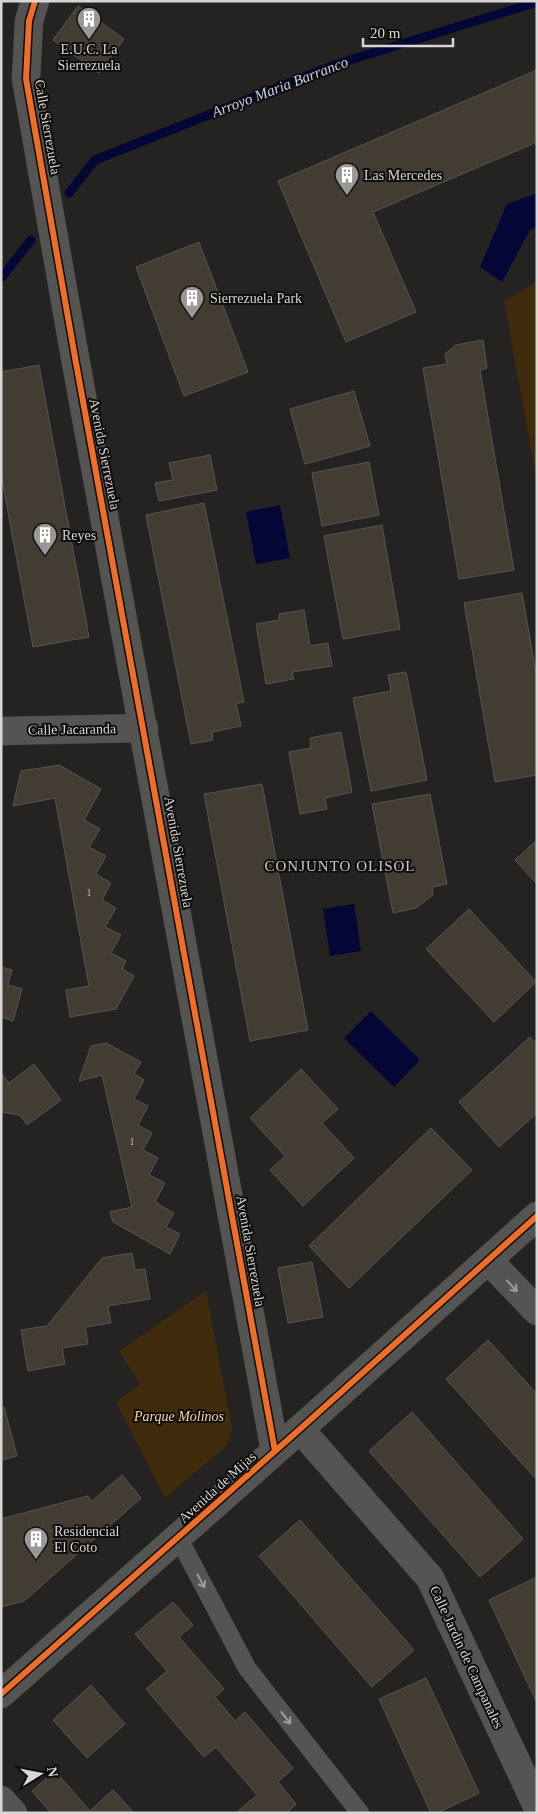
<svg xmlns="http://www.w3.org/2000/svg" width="538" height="1814" font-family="Georgia,serif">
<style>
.green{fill:#402c0d}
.water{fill:#040735}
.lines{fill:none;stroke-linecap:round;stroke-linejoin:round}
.stream{stroke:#040735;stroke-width:9}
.building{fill:#423c32;stroke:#575655}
.lane-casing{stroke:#3e3d3c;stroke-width:19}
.street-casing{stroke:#3e3d3c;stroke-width:29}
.lane{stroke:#545453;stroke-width:18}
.street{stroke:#545453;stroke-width:28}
.cycleway-casing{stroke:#0e0d0c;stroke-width:9}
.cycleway{stroke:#ee6e29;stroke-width:6}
.oneway{stroke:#9d9c9a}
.labels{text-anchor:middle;stroke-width:4;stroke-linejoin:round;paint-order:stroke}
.number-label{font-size:11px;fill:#b2b0ac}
.poi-label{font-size:14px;fill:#d8d7d5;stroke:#0e0d0c;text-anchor:start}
.street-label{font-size:14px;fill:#d8d7d5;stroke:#0e0d0c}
.park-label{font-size:14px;font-style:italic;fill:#fdd7a6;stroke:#0e0d0c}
.water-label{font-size:15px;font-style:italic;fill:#c3d3f6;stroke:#0e0d0c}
.neighbourhood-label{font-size:15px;letter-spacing:1px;fill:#cccac6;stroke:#0e0d0c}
</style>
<rect width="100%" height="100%" fill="#242322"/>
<path class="green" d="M537 282V481L504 301Z
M206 1291 232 1429 226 1446 165 1498 116 1402 140 1384 119 1351Z"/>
<path class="water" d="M537 193V227L530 230 502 282 480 267 507 204Z
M280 505 290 558 256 564 246 512Z
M354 904 361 951 330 956 323 909Z
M371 1011 420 1060 394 1087 344 1038Z"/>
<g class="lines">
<path class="stream" d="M69 193 95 160 337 64 537 2
M1 278 31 240"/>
</g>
<path class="building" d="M78 6 124 39 99 73 53 40Z
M537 70V142L373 212 416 312 346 342 278 181Z
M199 242 248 372 184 396 136 267Z
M483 340 487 368 480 370 514 570 459 579 423 368 447 364 445 354 456 345Z
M39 365 89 637 33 647 1 474V372Z
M354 391 370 446 305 464 290 409Z
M210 455 217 490 159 501 155 483 173 480 169 463Z
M369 462 379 515 322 526 312 473Z
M204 503 244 702 236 704 241 726 212 732 213 740 191 744 146 515Z
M382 525 400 629 343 639 324 536Z
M522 593 537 679V775L495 782 464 603Z
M304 610 310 646 328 643 332 666 292 672 294 679 266 684 256 624 279 620V614Z
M406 672 427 780 371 791 353 698 391 691 388 675Z
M341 732 352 792 325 798 327 809 300 814 289 752 311 748 310 738Z
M59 765 101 789 84 820 100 829 89 847 106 856 96 874 111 883 102 900 116 908 105 927 121 935 111 953 126 961 122 969 134 976 116 1009 70 1017 66 990 89 986 55 798 13 806 21 771Z
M262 784 308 1030 250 1041 204 794Z
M430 794 447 884 432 887 433 895 416 908 393 913 372 804Z
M537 840V884L515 860Z
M469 909 536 982 494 1022 426 949Z
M1 967 12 970 8 985 22 989 13 1021 1 1017Z
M530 1037 534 1042 537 1039V1113L499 1147 459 1102Z
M106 1043 141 1062 134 1074 144 1080 134 1099 148 1106 138 1125 152 1133 143 1150 158 1158 149 1175 165 1183 155 1202 174 1213 166 1227 180 1234 170 1254 113 1222 110 1212 132 1207 102 1075 79 1081 91 1046Z
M34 1064 61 1100 27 1125 20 1115 1 1112V1073L9 1083Z
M301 1069 338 1109 322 1123 354 1158 303 1206 270 1170 285 1156 250 1118Z
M431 1128 472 1170 349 1288 309 1246Z
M132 1253 135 1270 145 1269 150 1299 108 1306 111 1323 85 1327 88 1344 62 1348 65 1364 28 1371 21 1330 47 1326 102 1258Z
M312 1262 323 1317 288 1323 278 1268Z
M488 1340 537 1394V1480L446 1379Z
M1 1407H4L17 1456 1 1460Z
M412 1412 523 1539 480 1577 369 1451Z
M122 1475 141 1498 24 1601 1 1607V1519L88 1496 91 1502Z
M300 1520 414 1650 372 1687 259 1556Z
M537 1577V1703L489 1600Z
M173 1602 193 1625 179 1637 224 1689 215 1697 235 1721 245 1712 293 1768 278 1782 296 1804 287 1813H236L257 1795 216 1747 204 1757 146 1689 167 1671 135 1634Z
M426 1678 479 1793 437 1813H431L379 1699Z
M91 1685 125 1724 87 1758 53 1720Z
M55 1771 90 1811 113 1790 134 1813H51L32 1791Z"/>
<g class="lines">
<defs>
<path id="lane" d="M178 1537 247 1668 360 1813"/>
<path id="street" d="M35 1 29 21 26 79 76 363 275 1451
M1 731 144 728
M488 1260 537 1311
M300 1429 430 1578 537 1806
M1 1694 300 1429 537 1216
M1 1800 13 1813"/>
</defs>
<use href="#lane" class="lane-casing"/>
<use href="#street" class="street-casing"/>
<use href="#lane" class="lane"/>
<use href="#street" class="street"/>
<defs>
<path id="cycleway" d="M35 1 29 21 26 79 76 363 275 1451
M1 1694 300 1429 537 1216"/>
</defs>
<use href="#cycleway" class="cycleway-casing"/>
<use href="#cycleway" class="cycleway"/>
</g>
<defs><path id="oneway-shaft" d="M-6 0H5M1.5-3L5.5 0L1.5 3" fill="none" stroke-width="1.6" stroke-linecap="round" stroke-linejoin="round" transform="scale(1.25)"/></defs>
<g class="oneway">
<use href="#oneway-shaft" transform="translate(512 1286) rotate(47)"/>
<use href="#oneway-shaft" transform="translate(201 1581) rotate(62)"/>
<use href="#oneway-shaft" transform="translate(286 1718) rotate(52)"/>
</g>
<defs>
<symbol id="building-pin" viewBox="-11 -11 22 30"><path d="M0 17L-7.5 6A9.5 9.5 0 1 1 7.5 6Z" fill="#999896" stroke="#0e0d0c"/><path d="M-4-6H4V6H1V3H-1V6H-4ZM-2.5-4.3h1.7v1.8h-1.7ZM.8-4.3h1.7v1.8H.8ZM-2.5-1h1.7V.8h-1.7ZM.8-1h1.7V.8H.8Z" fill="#fff"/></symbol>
</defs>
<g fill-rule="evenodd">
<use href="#building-pin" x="75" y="5" width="28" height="38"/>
<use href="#building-pin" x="333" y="161" width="28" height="38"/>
<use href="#building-pin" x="178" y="284" width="28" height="38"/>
<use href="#building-pin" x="31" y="521" width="28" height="38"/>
<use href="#building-pin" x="22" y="1525" width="28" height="38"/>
</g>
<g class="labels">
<g class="number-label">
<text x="89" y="896">1</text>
<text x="132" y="1145">1</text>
</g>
<g class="poi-label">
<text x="89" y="54" text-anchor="middle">E.U.C. La<tspan x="89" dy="16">Sierrezuela</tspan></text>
<text x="364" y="180">Las Mercedes</text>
<text x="210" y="303">Sierrezuela Park</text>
<text x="62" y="540">Reyes</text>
<text x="54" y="1536">Residencial<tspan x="54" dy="16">El Coto</tspan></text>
</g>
<g class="street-label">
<text transform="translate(48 127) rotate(80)" y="5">Calle Sierrezuela</text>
<text transform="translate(105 454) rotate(79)" y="5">Avenida Sierrezuela</text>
<text transform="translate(72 729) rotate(-1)" y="5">Calle Jacaranda</text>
<text transform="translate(179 852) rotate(80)" y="5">Avenida Sierrezuela</text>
<text transform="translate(251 1251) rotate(80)" y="5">Avenida Sierrezuela</text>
<text transform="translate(217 1487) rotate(-42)" y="5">Avenida de Mijas</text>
<text transform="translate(467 1657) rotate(65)" y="5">Calle Jardin de Campanales</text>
</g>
<g class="park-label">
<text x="179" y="1421">Parque Molinos</text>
</g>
<g class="water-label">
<text transform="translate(280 87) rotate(-21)" y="5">Arroyo Maria Barranco</text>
</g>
<g class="neighbourhood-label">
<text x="340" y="871">CONJUNTO OLISOL</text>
</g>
</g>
<rect width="538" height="1814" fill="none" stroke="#d8d7d5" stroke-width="5"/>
<g transform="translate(40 1774) rotate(80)" stroke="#0e0d0c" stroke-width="4" paint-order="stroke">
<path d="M0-4L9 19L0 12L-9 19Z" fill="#d8d7d5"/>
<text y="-8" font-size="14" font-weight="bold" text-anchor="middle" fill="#d8d7d5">N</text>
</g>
<path d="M363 38v8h90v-8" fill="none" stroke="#d8d7d5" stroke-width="2.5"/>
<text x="370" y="38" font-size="15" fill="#d8d7d5" stroke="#0e0d0c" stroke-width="4" paint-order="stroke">20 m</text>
</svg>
